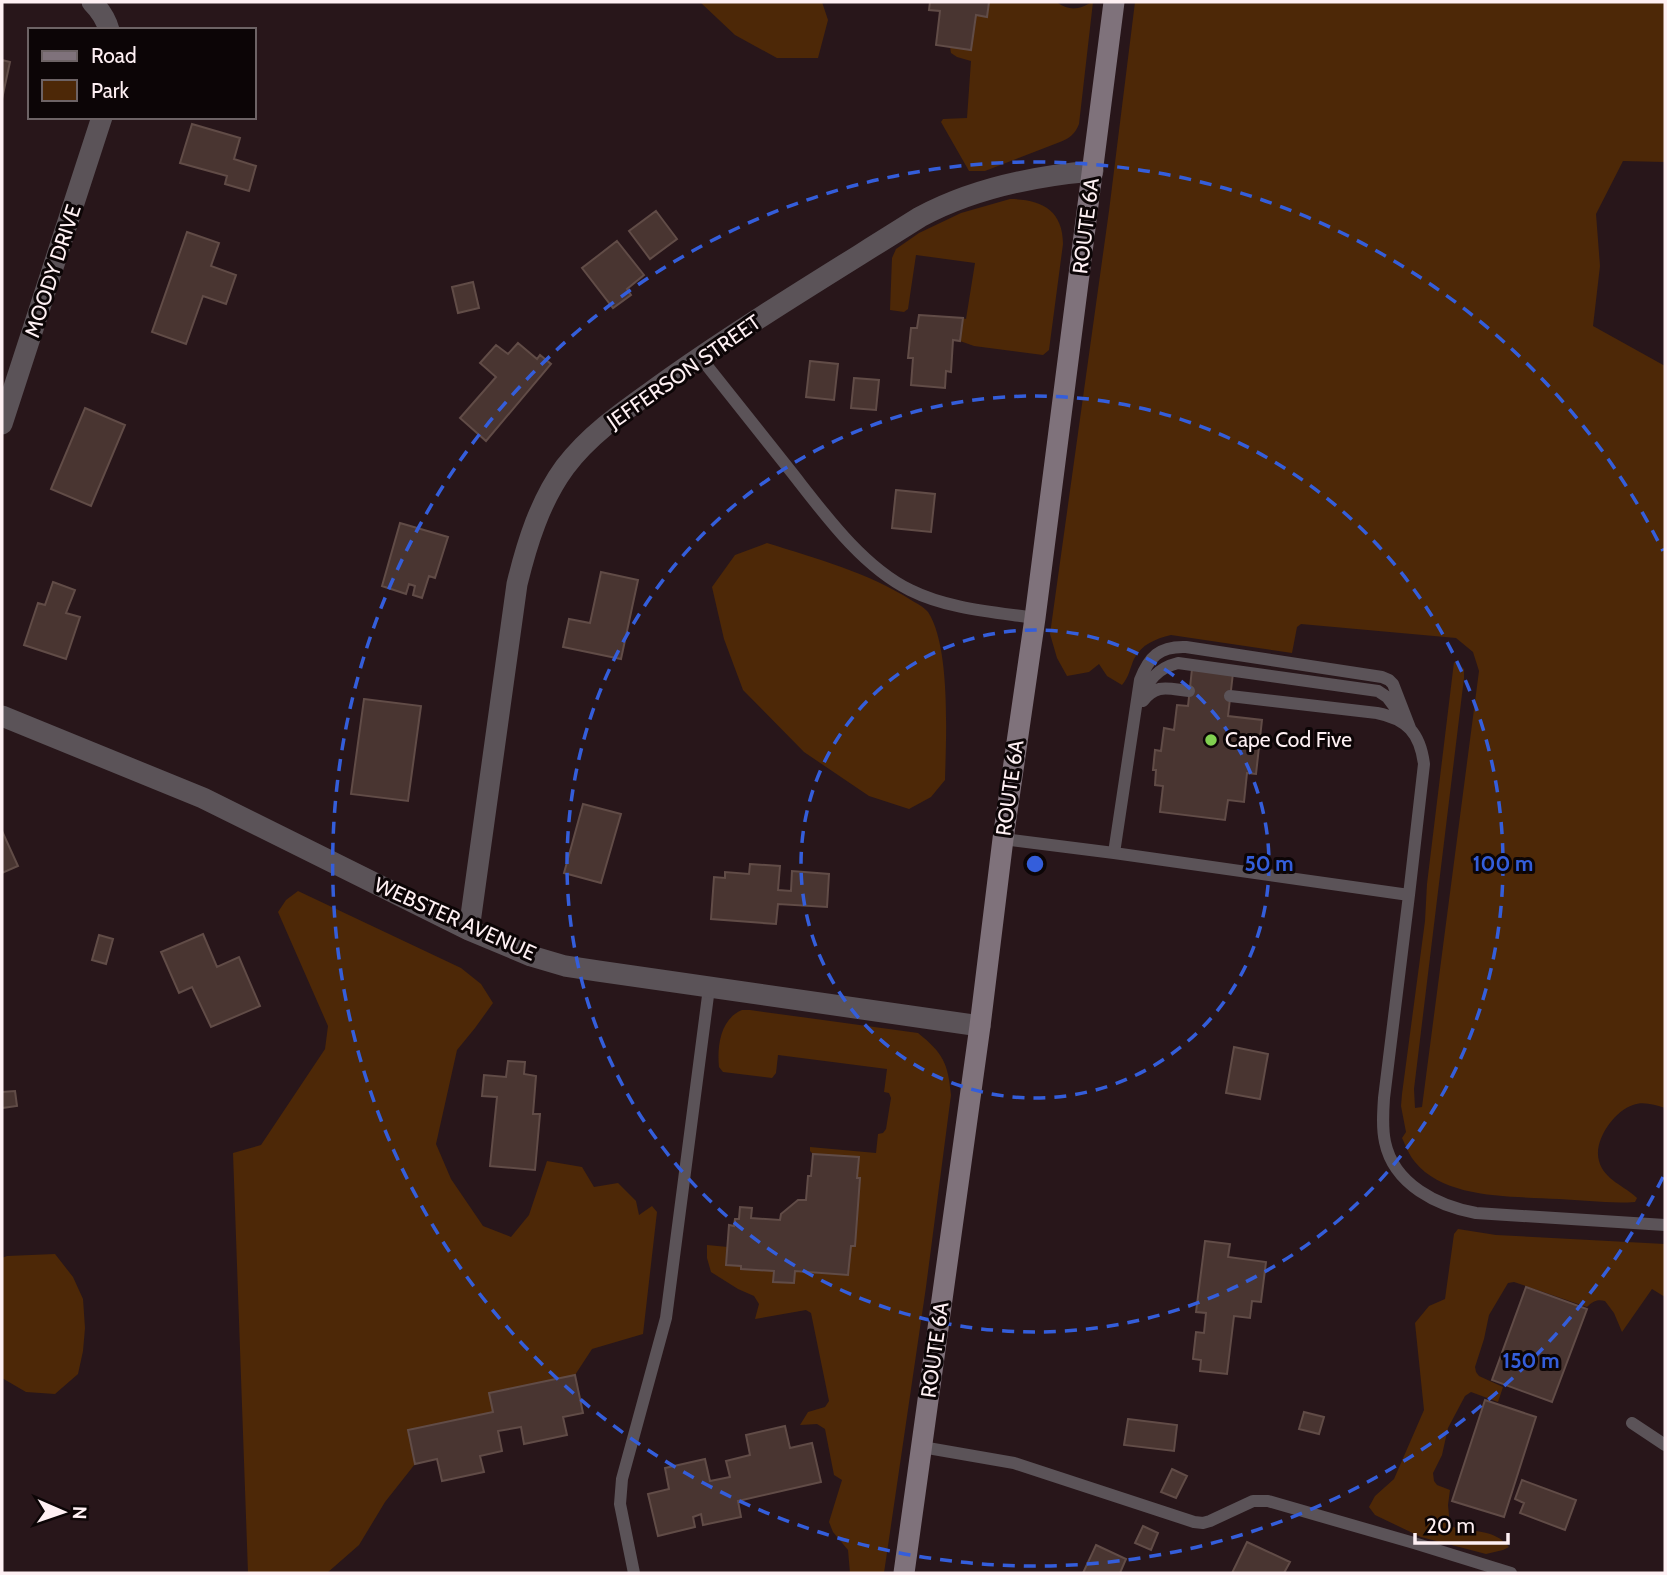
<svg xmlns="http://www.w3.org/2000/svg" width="1667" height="1575" font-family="Cabin,sans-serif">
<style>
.green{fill:#4d2807}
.building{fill:#493531;stroke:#614c47;stroke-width:2}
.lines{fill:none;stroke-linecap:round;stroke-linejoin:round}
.lane{stroke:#5b5358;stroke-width:12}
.street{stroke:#5b5358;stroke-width:21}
.secondary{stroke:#7f727b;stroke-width:21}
.ring{fill:none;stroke:#345edb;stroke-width:3.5;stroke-dasharray:12 9}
.poi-dot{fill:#81d050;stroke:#0c0506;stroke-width:2.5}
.labels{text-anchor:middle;stroke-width:6;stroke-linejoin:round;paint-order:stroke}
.street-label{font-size:21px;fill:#fef0f3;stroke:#0c0506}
.poi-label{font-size:21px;fill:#fef0f3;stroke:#0c0506;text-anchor:start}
.centre{fill:#345edb;stroke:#0c0506;stroke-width:3.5}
.ring-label{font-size:21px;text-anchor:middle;font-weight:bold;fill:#345edb;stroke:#0c0506;stroke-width:6;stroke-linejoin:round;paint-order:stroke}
</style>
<rect width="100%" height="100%" fill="#28161a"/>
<path class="green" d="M700 2H822L828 20 818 58H777L735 35Z
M989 2H1056C1072 12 1078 9 1093 2L1079 124C1075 134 1070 138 1060 142L985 171H969L941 122 943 119 967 118 971 61 957 57 951 53 950 47 971 50 976 15 987 17Z
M1135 2H1665V162L1623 161 1596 214 1600 266 1593 326 1665 366V1108C1655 1105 1643 1101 1633 1105 1614 1111 1593 1141 1599 1161 1604 1180 1625 1186 1637 1198L1635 1202C1610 1204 1584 1200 1559 1199 1514 1196 1446 1200 1415 1162 1409 1155 1406 1146 1402 1138L1406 1132 1401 1106 1402 1094 1425 921 1427 884 1454 662 1457 663 1464 669V678L1414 1089 1415 1108 1422 1107 1479 671 1473 652 1456 638 1301 624 1297 627 1292 653 1171 635C1155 639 1142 644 1134 659 1130 668 1129 677 1122 685L1107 676 1099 664 1089 672 1067 676 1057 658 1050 634 1109 211Z
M1010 199C1041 199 1063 210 1063 244L1049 350 1043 355 974 346 960 341 963 318 966 319 975 263 916 255 908 309 904 312 890 310 892 258 896 249 919 233 961 213Z
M767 543C815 558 869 573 911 600 916 603 924 607 928 612 951 647 946 739 945 780L931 797 909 809 869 796 804 752 743 690 724 639 712 587 735 555Z
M298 891 461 968 481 984 493 1003 475 1028 457 1050 436 1144 451 1179 483 1226 511 1237 529 1215 547 1161 582 1167 594 1187 618 1183 636 1201 639 1215 652 1206 657 1212 643 1334 592 1349 575 1375 490 1393 493 1412 415 1464 385 1502 359 1545 327 1573H248L233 1153 261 1145 325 1049 328 1026 278 912 286 900Z
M742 1010H750L918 1033C943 1053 948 1063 951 1095L926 1287 884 1573H850L848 1550 833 1532 829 1522 842 1480 834 1475 825 1429 817 1424 800 1425 808 1412 825 1407 829 1401 811 1313 806 1310 755 1319 759 1304 754 1296 738 1289 711 1272 707 1258V1245L728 1247 741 1266 742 1269 774 1271V1282L794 1283 795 1271 848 1275 851 1246 855 1245 860 1179 857 1178 859 1157 813 1154 810 1151V1147L876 1153 878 1134 883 1133 886 1129 891 1098 889 1093 884 1092 887 1069 778 1055 776 1073 772 1078 723 1072 719 1067C717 1047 720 1019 742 1010Z
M1458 1229 1496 1235 1665 1244V1297L1652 1289 1622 1332 1614 1313 1605 1301C1597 1299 1593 1301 1587 1307L1514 1282 1508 1283 1489 1315 1484 1339 1475 1367 1476 1372 1479 1376 1503 1387 1498 1402 1471 1392 1465 1396 1448 1428 1442 1455 1433 1473 1434 1481 1437 1485 1450 1490 1448 1505 1450 1526C1471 1533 1494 1528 1509 1547L1503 1550 1486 1554 1421 1537 1375 1515 1369 1507 1375 1496 1394 1479 1424 1410 1415 1323 1429 1306 1445 1299 1454 1234Z
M55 1254 73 1277 83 1299 85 1328 83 1351 78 1374 55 1394 26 1392 2 1378V1258L7 1256Z"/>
<path class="building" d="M930 2H989L987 17 976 15 971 50 936 45 940 11 929 10Z
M2 60 10 62 2 99Z
M192 124 240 138 234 159 256 166 249 191 225 184 227 176 180 163Z
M656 211 677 239 650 259 629 231Z
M187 232 219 243 211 266 236 275 226 304 203 296 186 344 152 332Z
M617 241 644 275 627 289 631 295 613 308 582 268Z
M473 282 479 308 458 313 452 287Z
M919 315 963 318 960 341 953 340 951 372 946 371 945 388 911 385 913 358H908L911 328H917Z
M518 343 537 359 540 355 551 364 486 441 460 418 496 377 480 363 496 345 508 354Z
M810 361 838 364 834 400 806 397Z
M854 378 879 380 876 410 851 408Z
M85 408 125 425 91 506 51 489Z
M896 490 935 494 931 532 892 528Z
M400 523 448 537 435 578 429 576 422 598 413 595 415 586 409 584 406 594 382 586Z
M601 572 638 580 621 659 563 647 569 619 590 623Z
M53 582 75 590 66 613 80 617 66 659 24 645 38 603 45 605Z
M1192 669 1233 673 1228 716 1262 720 1256 774 1247 773 1244 802 1228 800 1225 820 1160 812 1163 786 1155 785 1156 770H1153L1155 750 1161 751 1164 728 1174 730 1177 705 1188 706Z
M364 699 421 706 408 801 351 794Z
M583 804 621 814 601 883 564 873Z
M2 831 18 866 2 873Z
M750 864 780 866 778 890 791 891 792 871 829 874 827 907 778 904 776 924 711 919 714 877 725 878V872L749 874Z
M203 934 217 967 239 957 260 1006 211 1027 192 987 179 993 161 952Z
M99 935 113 939 106 964 92 960Z
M1234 1047 1268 1054 1260 1099 1226 1093Z
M508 1061 525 1062 524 1074 536 1076 533 1114H540L535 1170 490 1166 497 1097 482 1096 484 1075 506 1077Z
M15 1091 17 1106 2 1108V1092Z
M813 1154 859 1157 857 1178H860L855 1246H851L848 1275 795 1271 794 1283 773 1282 774 1271 741 1269V1266L726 1265 729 1225 734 1226 735 1219H739L740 1207 752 1208 751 1218 780 1220 781 1214 798 1200H806L808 1176H811Z
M1205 1241 1230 1244 1228 1257 1266 1262 1261 1302 1252 1301 1250 1318 1234 1316 1227 1374 1200 1371 1201 1360 1193 1359 1196 1332 1204 1333 1206 1313 1196 1312Z
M1526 1287 1587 1309 1552 1402 1492 1380Z
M575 1375 583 1413 563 1417 567 1435 524 1444 521 1427 498 1431 502 1451 480 1456 484 1472 442 1481 437 1459 415 1464 408 1430 493 1412 489 1393Z
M1485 1400 1536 1417 1504 1517 1452 1501Z
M1304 1412 1324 1417 1319 1434 1299 1429Z
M1128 1419 1177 1425 1174 1451 1124 1445Z
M785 1426 790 1448 812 1443 821 1482 738 1501 741 1517 703 1525 701 1514 693 1517 695 1527 658 1536 648 1494 669 1489 665 1468 705 1459 710 1481 730 1477 726 1461 750 1455 746 1435Z
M1172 1469 1187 1476 1176 1498 1161 1492Z
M1522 1480 1576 1500 1565 1530 1520 1513 1524 1503 1515 1499Z
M1143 1526 1158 1533 1151 1550 1135 1543Z
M1247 1542 1290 1562 1284 1573H1232Z
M1096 1545 1126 1559 1120 1573H1083Z"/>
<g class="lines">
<path class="lane" d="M700 357C731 396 762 435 793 474 825 515 863 567 910 590 948 609 994 612 1035 618
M1230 696 1377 713C1407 719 1420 733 1424 764L1409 895
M1140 700C1148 681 1157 668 1178 663L1378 691 1387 697 1399 713
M1143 701C1156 683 1169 689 1189 691
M1003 839 1114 853 1409 895 1384 1098C1383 1113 1382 1128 1385 1142 1394 1185 1438 1206 1476 1213L1665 1225
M1114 853 1140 680C1149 657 1159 646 1186 647L1382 677 1389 680 1393 684 1410 728
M1632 1423 1665 1445
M922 1447 1014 1463 1194 1522 1203 1523 1210 1521 1253 1501H1268L1414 1543 1511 1573
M634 1573 620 1504 622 1479 666 1318 709 988"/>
<path class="street" d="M92 2C99 9 106 19 109 30
M2 424 102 117
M2 716 203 798 469 930 531 956 565 966 598 971 980 1026
M469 930 517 584C527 543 540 501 565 467 593 430 633 405 670 378 751 321 836 270 920 217 972 189 1034 176 1093 171"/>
<path class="secondary" d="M904 1573 980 1026 1003 839 1035 618 1114 2"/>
</g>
<g class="ring">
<circle cx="1035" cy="864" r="234"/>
<circle cx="1035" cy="864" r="468"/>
<path d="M1663 1177A702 702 0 1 1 1663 551"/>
</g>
<circle class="poi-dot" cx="1211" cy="740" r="7"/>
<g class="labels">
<g class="street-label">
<text transform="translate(1086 226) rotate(-83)" y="7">ROUTE 6A</text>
<text transform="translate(53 271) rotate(-72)" y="7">MOODY DRIVE</text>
<text transform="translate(684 372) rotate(-35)" y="7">JEFFERSON STREET</text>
<text transform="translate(1010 788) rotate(-82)" y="7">ROUTE 6A</text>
<text transform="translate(455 919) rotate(24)" y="7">WEBSTER AVENUE</text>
<text transform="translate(935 1350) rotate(-82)" y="7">ROUTE 6A</text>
</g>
<g class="poi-label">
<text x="1225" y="747">Cape Cod Five</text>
</g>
</g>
<circle cx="1035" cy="864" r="10" class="centre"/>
<g class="ring-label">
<text x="1269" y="871">50 m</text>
<text x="1503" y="871">100 m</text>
<text x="1531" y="1368">150 m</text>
</g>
<rect width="1667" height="1575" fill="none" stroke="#fef0f3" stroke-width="7"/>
<rect x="28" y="28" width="228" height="91" fill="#0c0506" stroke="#6d6365" stroke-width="2"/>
<rect x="42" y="51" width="35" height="10" fill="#7f727b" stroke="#6d6365" stroke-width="2"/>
<text x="91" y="63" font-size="21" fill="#fef0f3">Road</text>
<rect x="42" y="80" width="35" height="21" fill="#4d2807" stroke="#6d6365" stroke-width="2"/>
<text x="91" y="98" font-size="21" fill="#fef0f3">Park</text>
<g transform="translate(63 1512) rotate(92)" stroke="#0c0506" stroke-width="5" paint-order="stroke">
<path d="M0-5L12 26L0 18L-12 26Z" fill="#fef0f3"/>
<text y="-10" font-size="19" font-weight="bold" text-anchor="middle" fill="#fef0f3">N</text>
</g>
<path d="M1415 1533v10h93v-10" fill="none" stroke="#fef0f3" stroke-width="3.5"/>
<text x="1426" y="1533" font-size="21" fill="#fef0f3" stroke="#0c0506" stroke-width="5" paint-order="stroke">20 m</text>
</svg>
